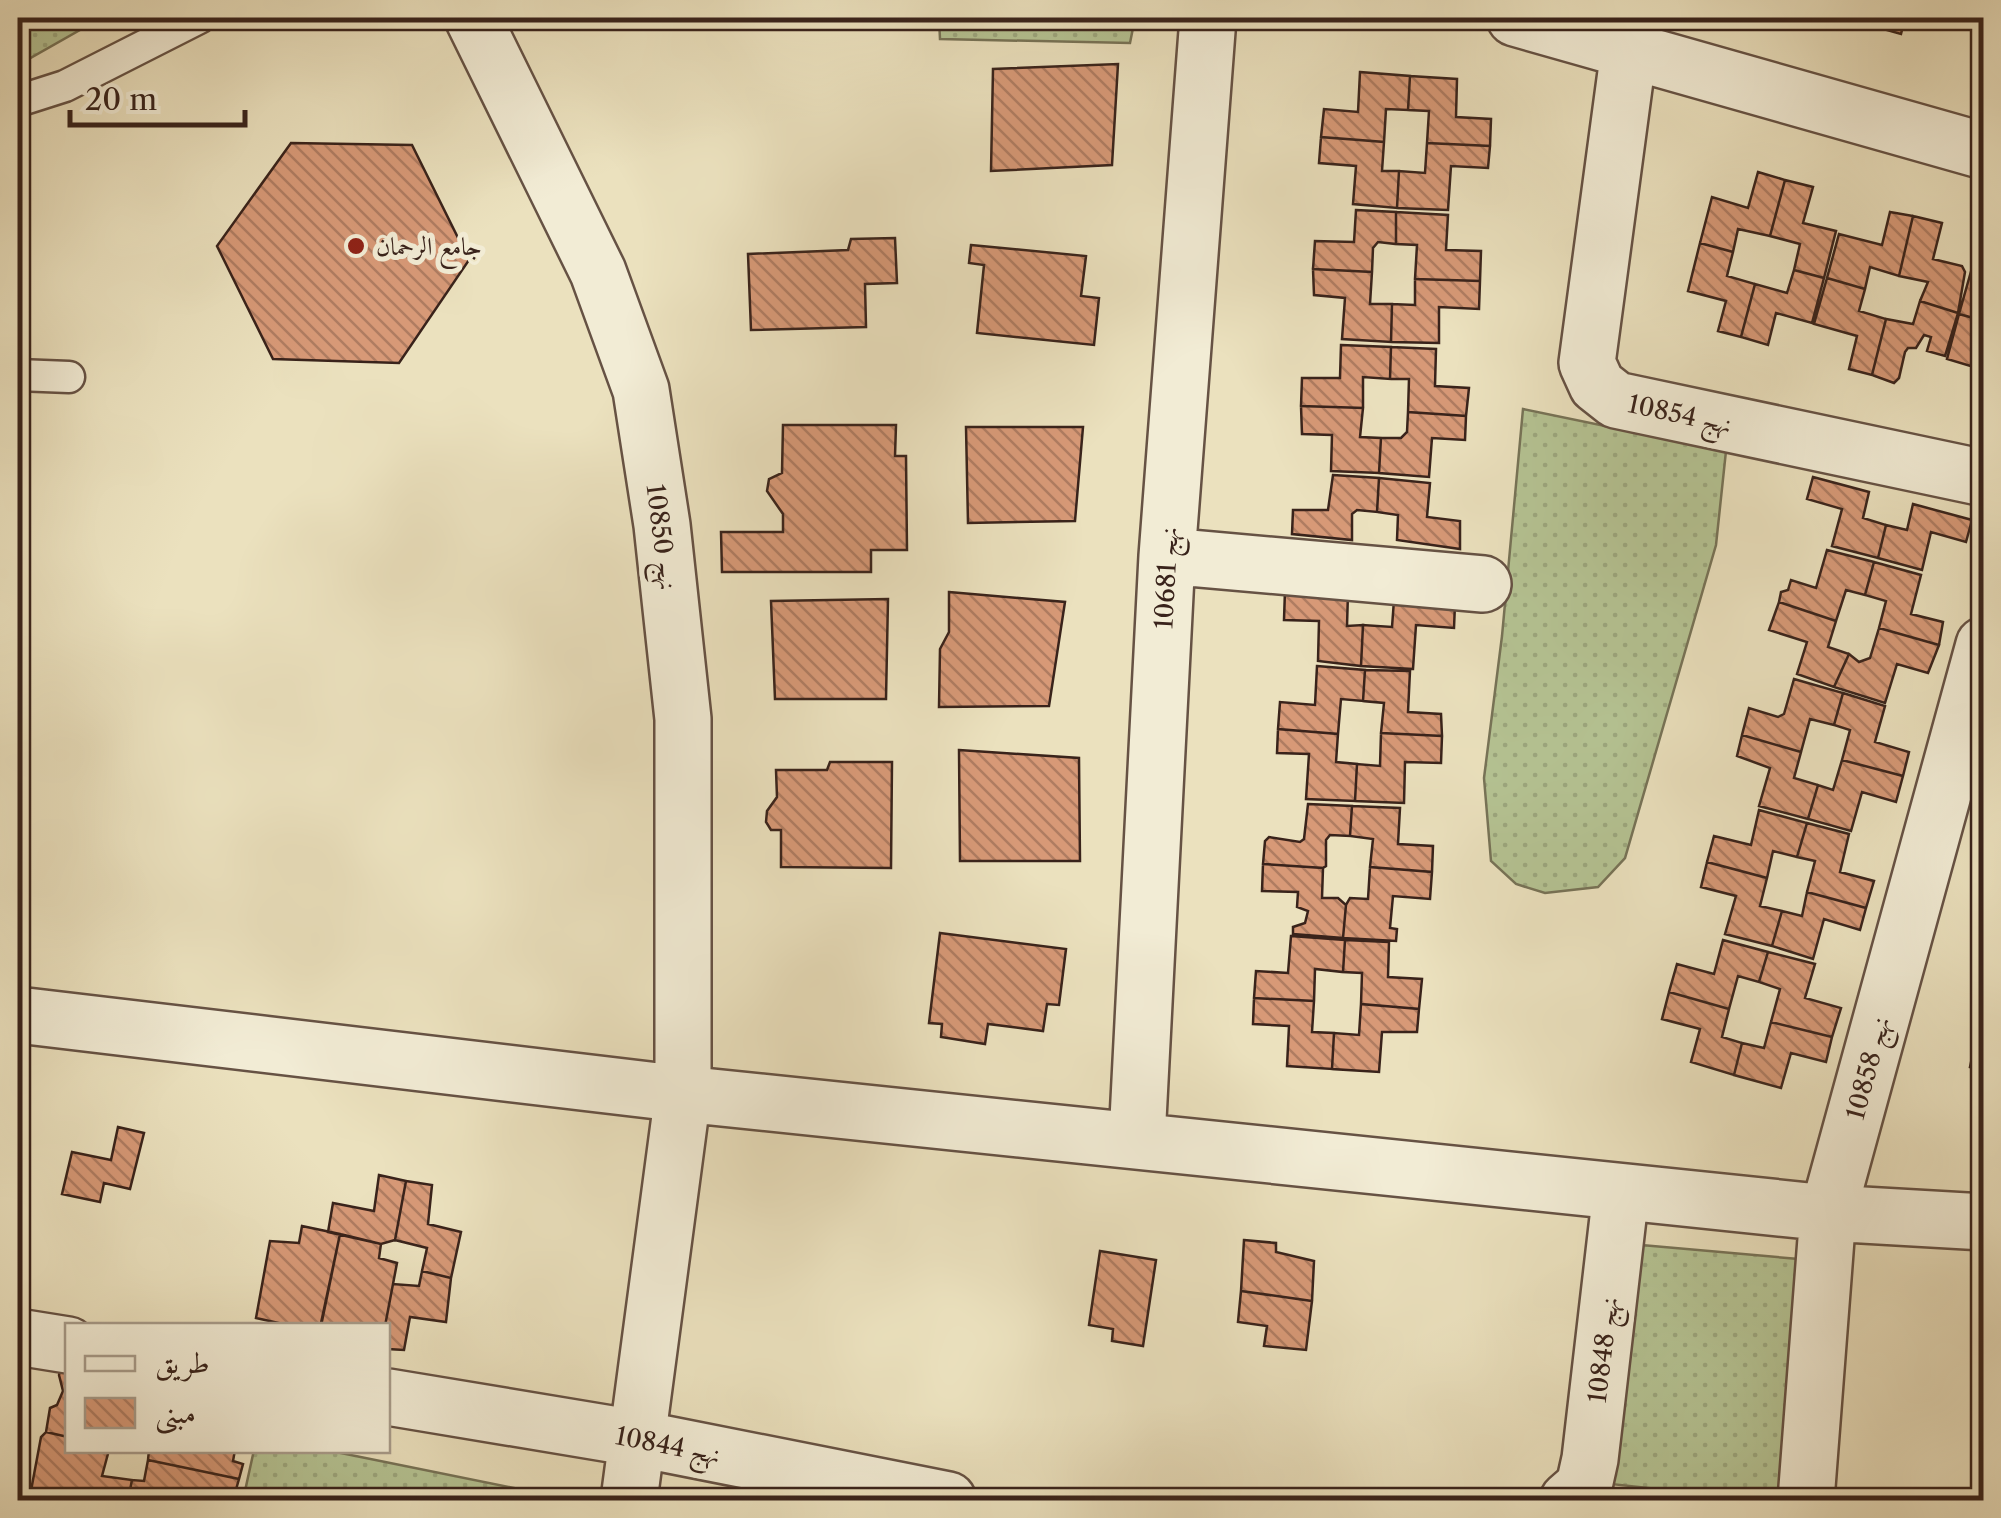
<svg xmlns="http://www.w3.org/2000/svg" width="2001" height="1518" font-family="'Libre Caslon Text',Amiri,serif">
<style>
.grass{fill:url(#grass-dots);stroke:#777357;stroke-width:2.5}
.building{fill:url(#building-back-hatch);stroke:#39231b;stroke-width:2.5}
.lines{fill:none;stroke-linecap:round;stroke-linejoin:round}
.lane-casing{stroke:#665244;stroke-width:35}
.street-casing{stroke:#665244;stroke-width:60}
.lane{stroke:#f2ecd5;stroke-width:30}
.street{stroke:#f2ecd5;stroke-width:55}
.poi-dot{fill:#8f2418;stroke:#f2ecd5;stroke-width:4}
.labels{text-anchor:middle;stroke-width:10;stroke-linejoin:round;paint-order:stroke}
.poi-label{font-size:25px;fill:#39231b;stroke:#f2ecd5;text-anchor:start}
.street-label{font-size:25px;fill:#39231b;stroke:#f2ecd5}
</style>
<defs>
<pattern id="grass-dots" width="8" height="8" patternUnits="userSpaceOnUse" patternTransform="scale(2.5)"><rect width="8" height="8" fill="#b5c393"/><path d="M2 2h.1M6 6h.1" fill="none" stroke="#9ca77e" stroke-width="1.8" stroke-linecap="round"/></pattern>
<pattern id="building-back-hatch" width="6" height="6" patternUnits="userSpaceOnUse" patternTransform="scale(2.5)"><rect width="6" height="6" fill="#d79977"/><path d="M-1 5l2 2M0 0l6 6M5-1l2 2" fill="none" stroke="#af7c61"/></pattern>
</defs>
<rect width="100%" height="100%" fill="#ebe1be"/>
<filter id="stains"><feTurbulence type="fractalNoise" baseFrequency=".002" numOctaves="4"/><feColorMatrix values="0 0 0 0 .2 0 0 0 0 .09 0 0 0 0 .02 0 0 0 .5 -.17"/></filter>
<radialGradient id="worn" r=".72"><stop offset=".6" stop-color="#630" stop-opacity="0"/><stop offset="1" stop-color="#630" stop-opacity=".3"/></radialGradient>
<path class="grass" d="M18 18H101L18 65Z
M939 18H1135L1130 43 940 39Z
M1523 409 1726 451 1716 545 1625 858 1598 887 1545 893 1516 884 1491 861 1484 778 1502 636Z
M1630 1244 1810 1260 1793 1500H1761L1601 1483Z
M254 1450 331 1451 563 1498 562 1500H243Z"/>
<path class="building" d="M1867 18H1905L1901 34 1865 24Z
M1118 64 1112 165 991 171 993 69Z
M1360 72 1410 76 1408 110 1386 109 1384 142 1321 137 1324 109 1358 112Z
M1410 76 1457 79 1456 117 1491 119 1490 146 1427 143 1429 111 1408 110Z
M1321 137 1384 142 1382 171H1399L1397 208 1353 204 1356 166 1319 163Z
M291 143 412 145 469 260 399 363 273 359 217 246Z
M1427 143 1490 146 1488 168 1451 166 1448 210 1397 208 1399 171 1425 173Z
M1758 172 1785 180 1770 236 1738 229 1733 252 1700 243 1712 197 1748 208Z
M1785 180 1813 187 1803 223 1836 231 1824 278 1794 270 1800 244 1770 236Z
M1356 210 1396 212V244L1378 242 1373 248 1372 272 1313 269 1315 241 1354 242Z
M1396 212 1448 215 1446 250 1481 251 1480 281 1415 279 1417 245 1396 244Z
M1890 212 1913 216 1899 276 1870 267 1865 289 1827 278 1839 234 1882 245Z
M1913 216 1942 223 1933 259 1962 266 1965 272 1958 313 1920 301 1928 282 1899 276Z
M895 238 897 283 865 284 866 327 751 330 748 254 848 250 851 239Z
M1700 243 1733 252 1727 276 1755 284 1741 337 1718 331 1726 301 1688 291Z
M971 245 1086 256 1081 296 1099 298 1094 345 977 333 984 265 969 263Z
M1972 268 1984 271V321L1959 314Z
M1313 269 1372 272 1370 304H1392L1391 342 1342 339 1345 298 1314 295Z
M1794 270 1824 278 1812 323 1776 313 1768 345 1741 337 1755 284 1787 293Z
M1827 278 1865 289 1859 311 1886 319 1872 375 1849 369 1857 336 1814 324Z
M1415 279 1480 281 1479 309 1439 307V343L1391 342 1392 304 1415 305Z
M1920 301 1958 313 1945 356 1927 351 1931 337 1924 335 1916 348H1908L1905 352 1899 378 1894 383 1872 375 1886 319 1913 324Z
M1959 314 1984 321V370L1947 359Z
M1341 345 1391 347 1390 379 1363 377V408L1301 406 1302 378H1340Z
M1391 347 1436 349 1435 386 1469 388 1466 416 1408 412 1409 379H1390Z
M1301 406 1363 408 1360 437 1381 438 1379 473 1331 471 1332 435 1302 434Z
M1408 412 1466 416 1465 440 1432 438 1429 477 1379 473 1381 438H1401L1407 432Z
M783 425H896L895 456H906L907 550H871V572H722L721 532H783V514L767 491 769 479 782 473Z
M966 427H1083L1075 521 968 523Z
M1333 475 1379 478 1377 512 1357 510 1352 514V540L1292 534 1293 510H1328Z
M1813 477 1869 492 1863 518 1886 525 1878 558 1832 546 1842 509 1807 499Z
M1379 478 1430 483 1427 517 1460 521V549L1397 540 1398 515 1377 512Z
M1913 504 1972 520 1966 542 1931 532 1922 570 1878 558 1886 525 1907 530Z
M1827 550 1874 562 1865 595 1846 590 1836 621 1779 602 1781 592 1788 590 1791 580 1816 588Z
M1874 562 1921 575 1911 614 1943 622 1939 645 1879 628 1886 601 1865 595Z
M1285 590 1348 593 1347 626 1363 625 1361 666 1318 661 1319 621 1284 620Z
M949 592 1065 602 1049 706 939 707 940 649 949 632Z
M888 599 886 699H775L771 601Z
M1394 600 1455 604 1454 628 1416 625 1413 669 1361 666 1363 625 1392 627Z
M1779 602 1836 621 1828 647 1849 654 1834 687 1797 674 1807 642 1769 630Z
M1879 628 1939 645 1928 673 1897 664 1885 703 1834 687 1849 654 1859 662 1870 658Z
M1317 666 1365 670 1363 701 1341 699 1338 734 1278 729 1280 702 1315 705Z
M1365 670 1410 671 1408 712 1441 714 1442 736 1381 733 1384 703 1363 701Z
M1794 679 1843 693 1834 725 1810 719 1801 752 1742 735 1749 708 1778 717 1784 714Z
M1843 693 1885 706 1875 742 1909 752 1903 776 1842 760 1850 730 1834 725Z
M1278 729 1338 734 1336 762 1357 764 1355 801 1306 799 1309 754 1277 753Z
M1381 733 1442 736 1441 763 1405 762 1404 803 1355 801 1357 764 1380 766Z
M1742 735 1801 752 1794 778 1818 785 1808 819 1759 806 1770 768 1737 756Z
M959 750 1079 758 1080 861H960Z
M1842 760 1903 776 1896 802 1862 792 1851 831 1808 819 1818 785 1833 790Z
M830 762H892L891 868 781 867V830H771L766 822 767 811 777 797 776 770H827Z
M1308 804 1352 806 1350 836 1330 835 1326 840V866L1323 868 1263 864 1265 841 1269 837 1300 842 1304 839Z
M1352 806 1400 808 1398 844 1433 846 1432 872 1370 867 1373 839 1350 836Z
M1759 810 1807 823 1797 857 1773 851 1767 878 1707 862 1714 836 1751 845Z
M1807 823 1849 834 1840 872 1874 881 1866 908 1807 892 1815 861 1797 857Z
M1707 862 1767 878 1760 906 1782 911 1772 946 1725 934 1736 896 1701 887Z
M1263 864 1323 868 1322 898H1338L1346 905 1343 938 1293 934V927L1305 923 1308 911 1297 907 1298 892 1262 891Z
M1370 867 1432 872 1430 899 1393 896 1390 928 1397 929 1396 941 1343 938 1346 905 1350 898 1368 899Z
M1807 892 1866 908 1860 930 1824 919 1813 959 1772 946 1782 911 1802 916Z
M940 933 1066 949 1059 1005 1047 1004 1043 1031 988 1024 985 1044 941 1037 942 1024 929 1023Z
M1291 936 1345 940 1343 972 1315 969 1314 1001 1254 998 1256 971 1288 973Z
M1345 940 1389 942 1388 977 1422 979 1419 1009 1361 1004 1362 973 1343 972Z
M1723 940 1768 952 1759 982 1738 976 1729 1009 1669 992 1677 964 1714 974Z
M1768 952 1815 964 1805 998 1841 1008 1832 1037 1771 1022 1780 989 1759 982Z
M1669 992 1729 1009 1722 1037 1742 1043 1734 1075 1691 1062 1700 1029 1662 1019Z
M1254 998 1314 1001 1312 1032 1334 1033 1332 1069 1287 1066 1289 1026 1253 1024Z
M1361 1004 1419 1009 1417 1032H1382L1379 1072 1332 1069 1334 1033 1359 1035Z
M1771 1022 1832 1037 1826 1062 1791 1053 1781 1088 1734 1075 1742 1043 1764 1048Z
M1975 1043 1984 1046V1071L1970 1067Z
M118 1127 144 1133 130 1189 104 1183 100 1202 62 1194 72 1152 111 1160Z
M379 1175 406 1181 395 1240 381 1244 328 1232 333 1203 374 1211Z
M406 1181 432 1185 428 1224 461 1232 451 1278 422 1271 427 1248 395 1240Z
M302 1226 340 1234 321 1326H292L256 1318 270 1241 299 1243Z
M340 1234 381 1244 379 1258 397 1263 385 1326 321 1323Z
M1244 1240 1276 1243V1252L1314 1261 1312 1301 1241 1291Z
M1100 1251 1156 1260 1143 1346 1112 1341 1113 1329 1089 1325Z
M422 1271 451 1278 446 1322 410 1317 404 1350 388 1349V1326H385L393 1284 419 1286Z
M1241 1291 1312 1301 1306 1350 1264 1346 1267 1326 1238 1322Z
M68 1364V1437L46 1432 50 1408 57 1405 63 1391 59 1375 61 1368Z
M46 1432 68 1437V1450H109L102 1476 132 1480 128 1500H60L30 1496 41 1437Z
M149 1450H235L233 1461 243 1464 239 1479 148 1460Z
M148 1460 239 1479 235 1493 228 1494 221 1500H128L132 1480 144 1481Z"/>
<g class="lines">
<defs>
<path id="lane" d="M18 101 65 86 199 18
M18 375 69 377"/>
<path id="street" d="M473 18 598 272 641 390 662 525 683 719V1094L629 1500
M1515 18 1984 151
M1629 50 1587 363 1597 385 1616 400 1984 478
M1167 556 1483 584
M18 1015 683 1094 1828 1213 1984 1222
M1137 1139 1167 556 1208 18
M18 1337 68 1345
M388 1397 635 1438 948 1500
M1568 1500 1584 1486 1590 1459 1621 1192
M1806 1500 1828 1213 1984 645"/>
</defs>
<use href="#lane" class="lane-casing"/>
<use href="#street" class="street-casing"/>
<use href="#lane" class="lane"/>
<use href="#street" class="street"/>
</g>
<circle class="poi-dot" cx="356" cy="246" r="10"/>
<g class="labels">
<g class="poi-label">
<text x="376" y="255">جامع الرحمان</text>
</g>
<g class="street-label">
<text transform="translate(1680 414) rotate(12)" y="9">نهج 10854</text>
<text transform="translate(662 537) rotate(83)" y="9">نهج 10850</text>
<text transform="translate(1166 578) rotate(-87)" y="9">نهج 10681</text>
<text transform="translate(1868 1068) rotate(-75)" y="9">نهج 10858</text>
<text transform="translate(1603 1350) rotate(-83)" y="9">نهج 10848</text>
<text transform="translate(668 1445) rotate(11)" y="9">نهج 10844</text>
</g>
</g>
<rect width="2001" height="1518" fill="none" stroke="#ebe1be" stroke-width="60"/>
<rect x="20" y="20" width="1961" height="1478" fill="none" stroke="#39231b" stroke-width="5"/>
<rect x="30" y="30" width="1941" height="1458" fill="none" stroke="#39231b" stroke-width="2.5"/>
<rect x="65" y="1323" width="325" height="130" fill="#f2ecd5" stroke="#a89c8b" stroke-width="2.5"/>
<rect x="85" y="1356" width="50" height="15" fill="#f2ecd5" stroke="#a89c8b" stroke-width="2.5"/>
<text x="155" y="1373" font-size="30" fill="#39231b">طريق</text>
<rect x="85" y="1398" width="50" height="30" fill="url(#building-back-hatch)" stroke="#a89c8b" stroke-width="2.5"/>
<text x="155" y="1423" font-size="30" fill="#39231b">مبنى</text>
<path d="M70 110v15h175v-15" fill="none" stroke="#39231b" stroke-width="5"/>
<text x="85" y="110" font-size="30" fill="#39231b" stroke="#f2ecd5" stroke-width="8" paint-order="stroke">20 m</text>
<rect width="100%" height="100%" filter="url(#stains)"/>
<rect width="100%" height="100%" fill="url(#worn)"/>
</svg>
